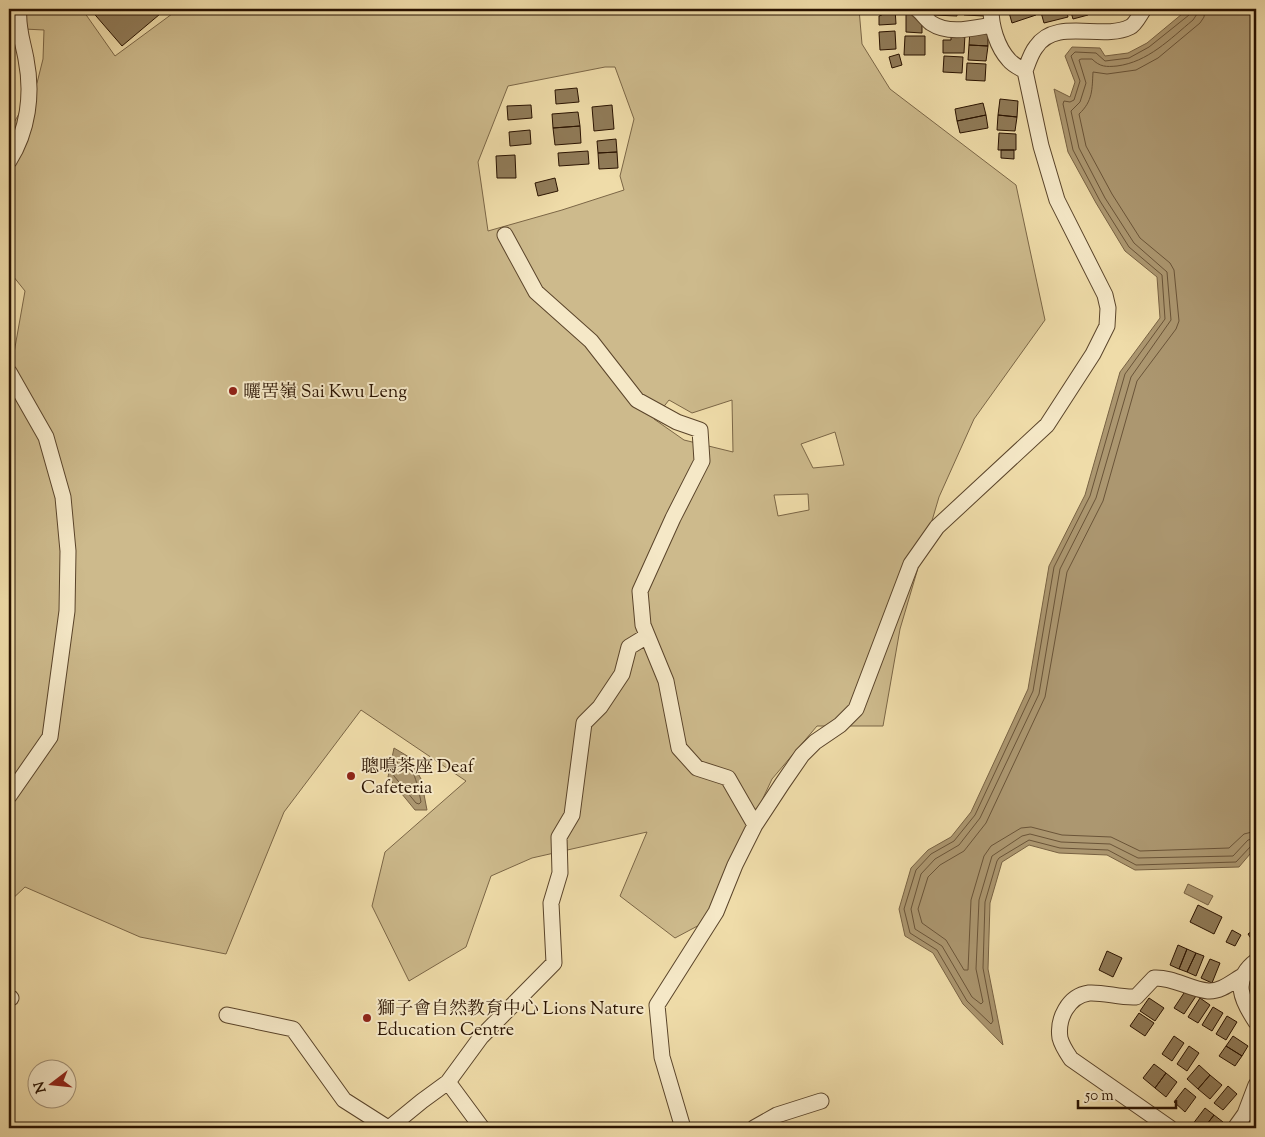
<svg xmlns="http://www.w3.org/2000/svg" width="1265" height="1137" font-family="'Sorts Mill Goudy','Noto Serif TC',serif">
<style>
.green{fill:#cdba8c;stroke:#7b6646;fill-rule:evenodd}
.water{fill:#ac9770;stroke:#786243}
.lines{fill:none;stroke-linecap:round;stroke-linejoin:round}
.shore{stroke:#6a5438;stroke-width:1}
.building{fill:#907b58;stroke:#291200}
.minor-casing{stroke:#5a442a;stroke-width:17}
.minor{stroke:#f5e8c7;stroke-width:15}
.poi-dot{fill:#8f2418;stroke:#f5e8c7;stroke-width:2}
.labels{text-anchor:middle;stroke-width:4;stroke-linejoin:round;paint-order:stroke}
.poi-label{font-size:18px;fill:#291200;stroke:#f5e8c7;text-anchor:start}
</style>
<rect width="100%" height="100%" fill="#efdca9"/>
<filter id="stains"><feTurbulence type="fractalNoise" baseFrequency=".004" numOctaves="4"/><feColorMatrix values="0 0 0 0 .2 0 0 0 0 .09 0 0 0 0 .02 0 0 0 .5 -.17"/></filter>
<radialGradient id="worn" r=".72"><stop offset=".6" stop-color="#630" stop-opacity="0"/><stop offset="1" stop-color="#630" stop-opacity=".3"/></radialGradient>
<path class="green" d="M26 9H82L115 56 176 11 175 9H859L862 44 890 89 1016 185 1045 320 974 419 939 497 900 629 883 726H817L772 779 705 922 675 938 620 896 647 832 532 858 491 876 466 947 409 981 372 906 385 852 466 781 361 710 284 812 226 954 140 937 25 887 9 902V381L25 291 9 271V131L37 83 43 59 44 30 24 29ZM605 67H615L634 119 620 176 624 190 562 210 488 231 478 162 508 86ZM669 400 692 413 732 400 733 452 684 440 654 419ZM835 432 844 465 813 468 801 444ZM808 494 809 510 778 516 774 495Z"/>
<path class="water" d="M1188 9H1256V847L1239 867 1135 870 1107 855 1059 853 1029 845 1002 862 990 903 988 969 1003 1045 963 1004 933 953 905 936 899 909 911 868 928 850 951 837 971 812 1028 689 1049 566 1085 495 1120 372 1160 318 1157 277 1125 251 1096 203 1068 152 1054 89 1070 97 1075 82 1065 56 1072 47 1100 48 1105 56 1128 53 1147 43Z
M394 748 409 757 421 779 427 810H415L388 777Z
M1188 884 1213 896 1208 905 1184 893Z"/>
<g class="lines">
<path class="shore" d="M1191 9 1189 15 1149 47 1129 58 1105 61 1096 53 1075 52 1071 56 1080 81 1074 100 1070 102 1064 101 1063 104 1073 150 1100 201 1129 247 1162 275 1165 319 1125 374 1090 496 1054 567 1033 691 975 815 954 841 931 854 916 870 904 909 910 933 937 950 967 1001 991 1024 993 1021 983 968 985 902 997 861 999 858 1029 840 1060 848 1108 850 1136 865 1236 862 1251 846 1256 844
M1197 9V14L1193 20C1170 39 1148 62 1117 66 1106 67 1100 67 1092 59H1081L1079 60 1086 83 1080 102 1071 111 1079 148 1105 198 1134 243 1167 272 1171 320 1131 377 1096 498 1060 569 1039 694 980 818 959 845 935 859 921 874 911 909 915 929 942 946 972 997 981 1004 983 1002 976 969 979 900 992 856 1022 836 1030 834 1061 842 1110 844 1138 858 1233 856 1248 840 1256 838
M1205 9 1204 17 1200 23 1158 58 1136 70 1107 74 1093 72C1092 89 1093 101 1079 114L1086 146 1112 194 1140 238 1170 263 1174 270 1179 321 1176 329 1137 381 1103 501 1067 572 1045 697 986 823 964 851 940 865 928 877 918 909 922 923 946 940 964 970H968L971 900 984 856 991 846 1021 828 1031 827 1062 835 1111 837 1140 851 1229 848 1244 834 1256 831
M399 758C414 763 418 787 421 802L419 804 416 803 394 776Z"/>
</g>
<path class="building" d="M90 9H166L122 46Z
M882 9H895L896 24 879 25V16L882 15Z
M934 9H957V16L934 15Z
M965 9H985V16L964 15Z
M1008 9H1034L1036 15 1012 23Z
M1040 9H1066L1068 17 1044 23Z
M1070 9H1086L1088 15 1073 19Z
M906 13H922V33L906 32Z
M970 30 988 31V46L969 45Z
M895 31 896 49 880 50 879 32Z
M951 33 965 34 964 53H943V40H951Z
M905 36H925V55H904Z
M969 45 988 46 986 61 968 60Z
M899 54 902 65 892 68 889 57Z
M944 56 963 57 962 73 943 72Z
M967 63 986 64 985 81 966 80Z
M577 88 579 102 556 104 555 90Z
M1000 99 1018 101 1017 117 998 115Z
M983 103 986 115 957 121 955 109Z
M531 105 532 118 508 120 507 106Z
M612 105 614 129 594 131 592 107Z
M578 112 580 126 553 128 552 114Z
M986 115 988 128 960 133 957 121Z
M998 115 1017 117 1015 131 997 130Z
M580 126 581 143 555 145 553 128Z
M530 130 531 144 510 146 509 132Z
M999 133 1016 134V150H998Z
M616 139 617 152 598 153 597 141Z
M1001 150H1014V159L1001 158Z
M588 151 589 164 559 166 558 153Z
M617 152 618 168 599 169 598 153Z
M515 155 516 178H497L496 156Z
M555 178 558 191 538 196 535 183Z
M1198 905 1222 917 1214 934 1190 922Z
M1256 928V946L1248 934Z
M1232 930 1241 935 1235 946 1226 942Z
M1178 945 1187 949 1179 969 1170 965Z
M1187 949 1196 953 1187 972 1179 969Z
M1107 951 1122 958 1113 977 1099 970Z
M1196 953 1204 956 1196 976 1187 972Z
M1210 959 1220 963 1212 983 1201 978Z
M1186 990 1196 996 1184 1014 1174 1008Z
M1149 998 1164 1008 1155 1021 1140 1011Z
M1200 998 1210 1005 1198 1023 1188 1017Z
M1213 1007 1223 1013 1212 1031 1202 1025Z
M1139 1013 1154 1023 1145 1036 1130 1026Z
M1227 1016 1237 1022 1226 1040 1216 1034Z
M1174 1036 1184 1043 1172 1061 1162 1054Z
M1233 1036 1248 1046 1242 1056 1226 1046Z
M1189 1046 1199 1053 1187 1071 1177 1064Z
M1226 1046 1242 1056 1235 1066 1219 1056Z
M1154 1064 1166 1073 1155 1088 1143 1078Z
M1199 1065 1210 1075 1198 1089 1187 1079Z
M1166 1073 1177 1082 1166 1097 1155 1088Z
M1210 1075 1222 1085 1210 1099 1198 1089Z
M1228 1086 1237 1094 1223 1110 1214 1103Z
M1185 1088 1196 1097 1185 1112 1174 1102Z
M1205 1108 1214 1115 1204 1128H1196L1192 1125Z
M1214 1115 1223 1122 1218 1128H1204Z"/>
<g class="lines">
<defs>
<path id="minor" d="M917 9C922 13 926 19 931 23 949 35 973 28 992 25
M1025 71C1028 63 1031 53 1036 47 1056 17 1102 41 1130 27 1136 24 1140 14 1144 9
M9 161C28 131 33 94 26 59 23 42 17 27 19 9
M505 235 536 292 591 341 637 400 677 422 700 430 702 461 673 518 640 591 643 625 666 681 679 748 697 768 728 778 755 825
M9 372 46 437 63 497 68 551 67 611 50 737 9 796
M1256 961C1231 980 1242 1001 1256 1022
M9 999 11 998
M227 1015 293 1029 344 1100 388 1128
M448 1082 481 1037 554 963 551 903 560 873 559 837 572 815 584 723 600 707 622 674 629 647 647 636
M389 1128 422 1101 448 1082 482 1128
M683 1128 662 1057 657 1005 716 912 735 865 755 825 782 784 802 755 815 742 840 725 856 709 911 564 937 527 1047 425 1093 354 1107 326 1108 308 1105 295 1057 200 1041 146 1025 71C1020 68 1013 65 1009 60 997 47 991 26 991 9
M754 1128 777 1115 821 1101
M1170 1128 1071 1059C1067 1053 1062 1046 1060 1038 1057 1019 1068 996 1089 993 1104 992 1120 998 1136 997L1154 978C1173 977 1189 989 1208 991 1221 992 1233 981 1244 975
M1235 1128 1245 1114 1256 1085"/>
</defs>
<use href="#minor" class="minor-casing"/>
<use href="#minor" class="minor"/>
</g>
<g class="poi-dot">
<circle cx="233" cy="391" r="5"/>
<circle cx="351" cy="776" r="5"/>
<circle cx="367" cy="1018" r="5"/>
</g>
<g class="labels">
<g class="poi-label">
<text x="243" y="397">曬罟嶺 Sai Kwu Leng</text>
<text x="361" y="772">聰鳴茶座 Deaf<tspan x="361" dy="21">Cafeteria</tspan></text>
<text x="377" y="1014">獅子會自然教育中心 Lions Nature<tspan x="377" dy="21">Education Centre</tspan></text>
</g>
</g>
<rect width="1265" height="1137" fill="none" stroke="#efdca9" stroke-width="30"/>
<rect x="10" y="10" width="1245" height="1117" fill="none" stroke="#291200" stroke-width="2.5"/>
<rect x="15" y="15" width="1235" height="1107" fill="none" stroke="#291200"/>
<g transform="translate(52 1084) rotate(254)"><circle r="24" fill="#f5e8c7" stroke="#a39277"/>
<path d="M0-4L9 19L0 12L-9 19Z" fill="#8f2418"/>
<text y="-8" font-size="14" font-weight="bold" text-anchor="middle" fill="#291200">N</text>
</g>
<path d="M1078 1100v8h98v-8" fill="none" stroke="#291200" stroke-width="2.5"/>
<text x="1085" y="1100" font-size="15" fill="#291200" stroke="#f5e8c7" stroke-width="4" paint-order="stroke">50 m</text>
<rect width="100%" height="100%" filter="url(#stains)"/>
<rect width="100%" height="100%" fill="url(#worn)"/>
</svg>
